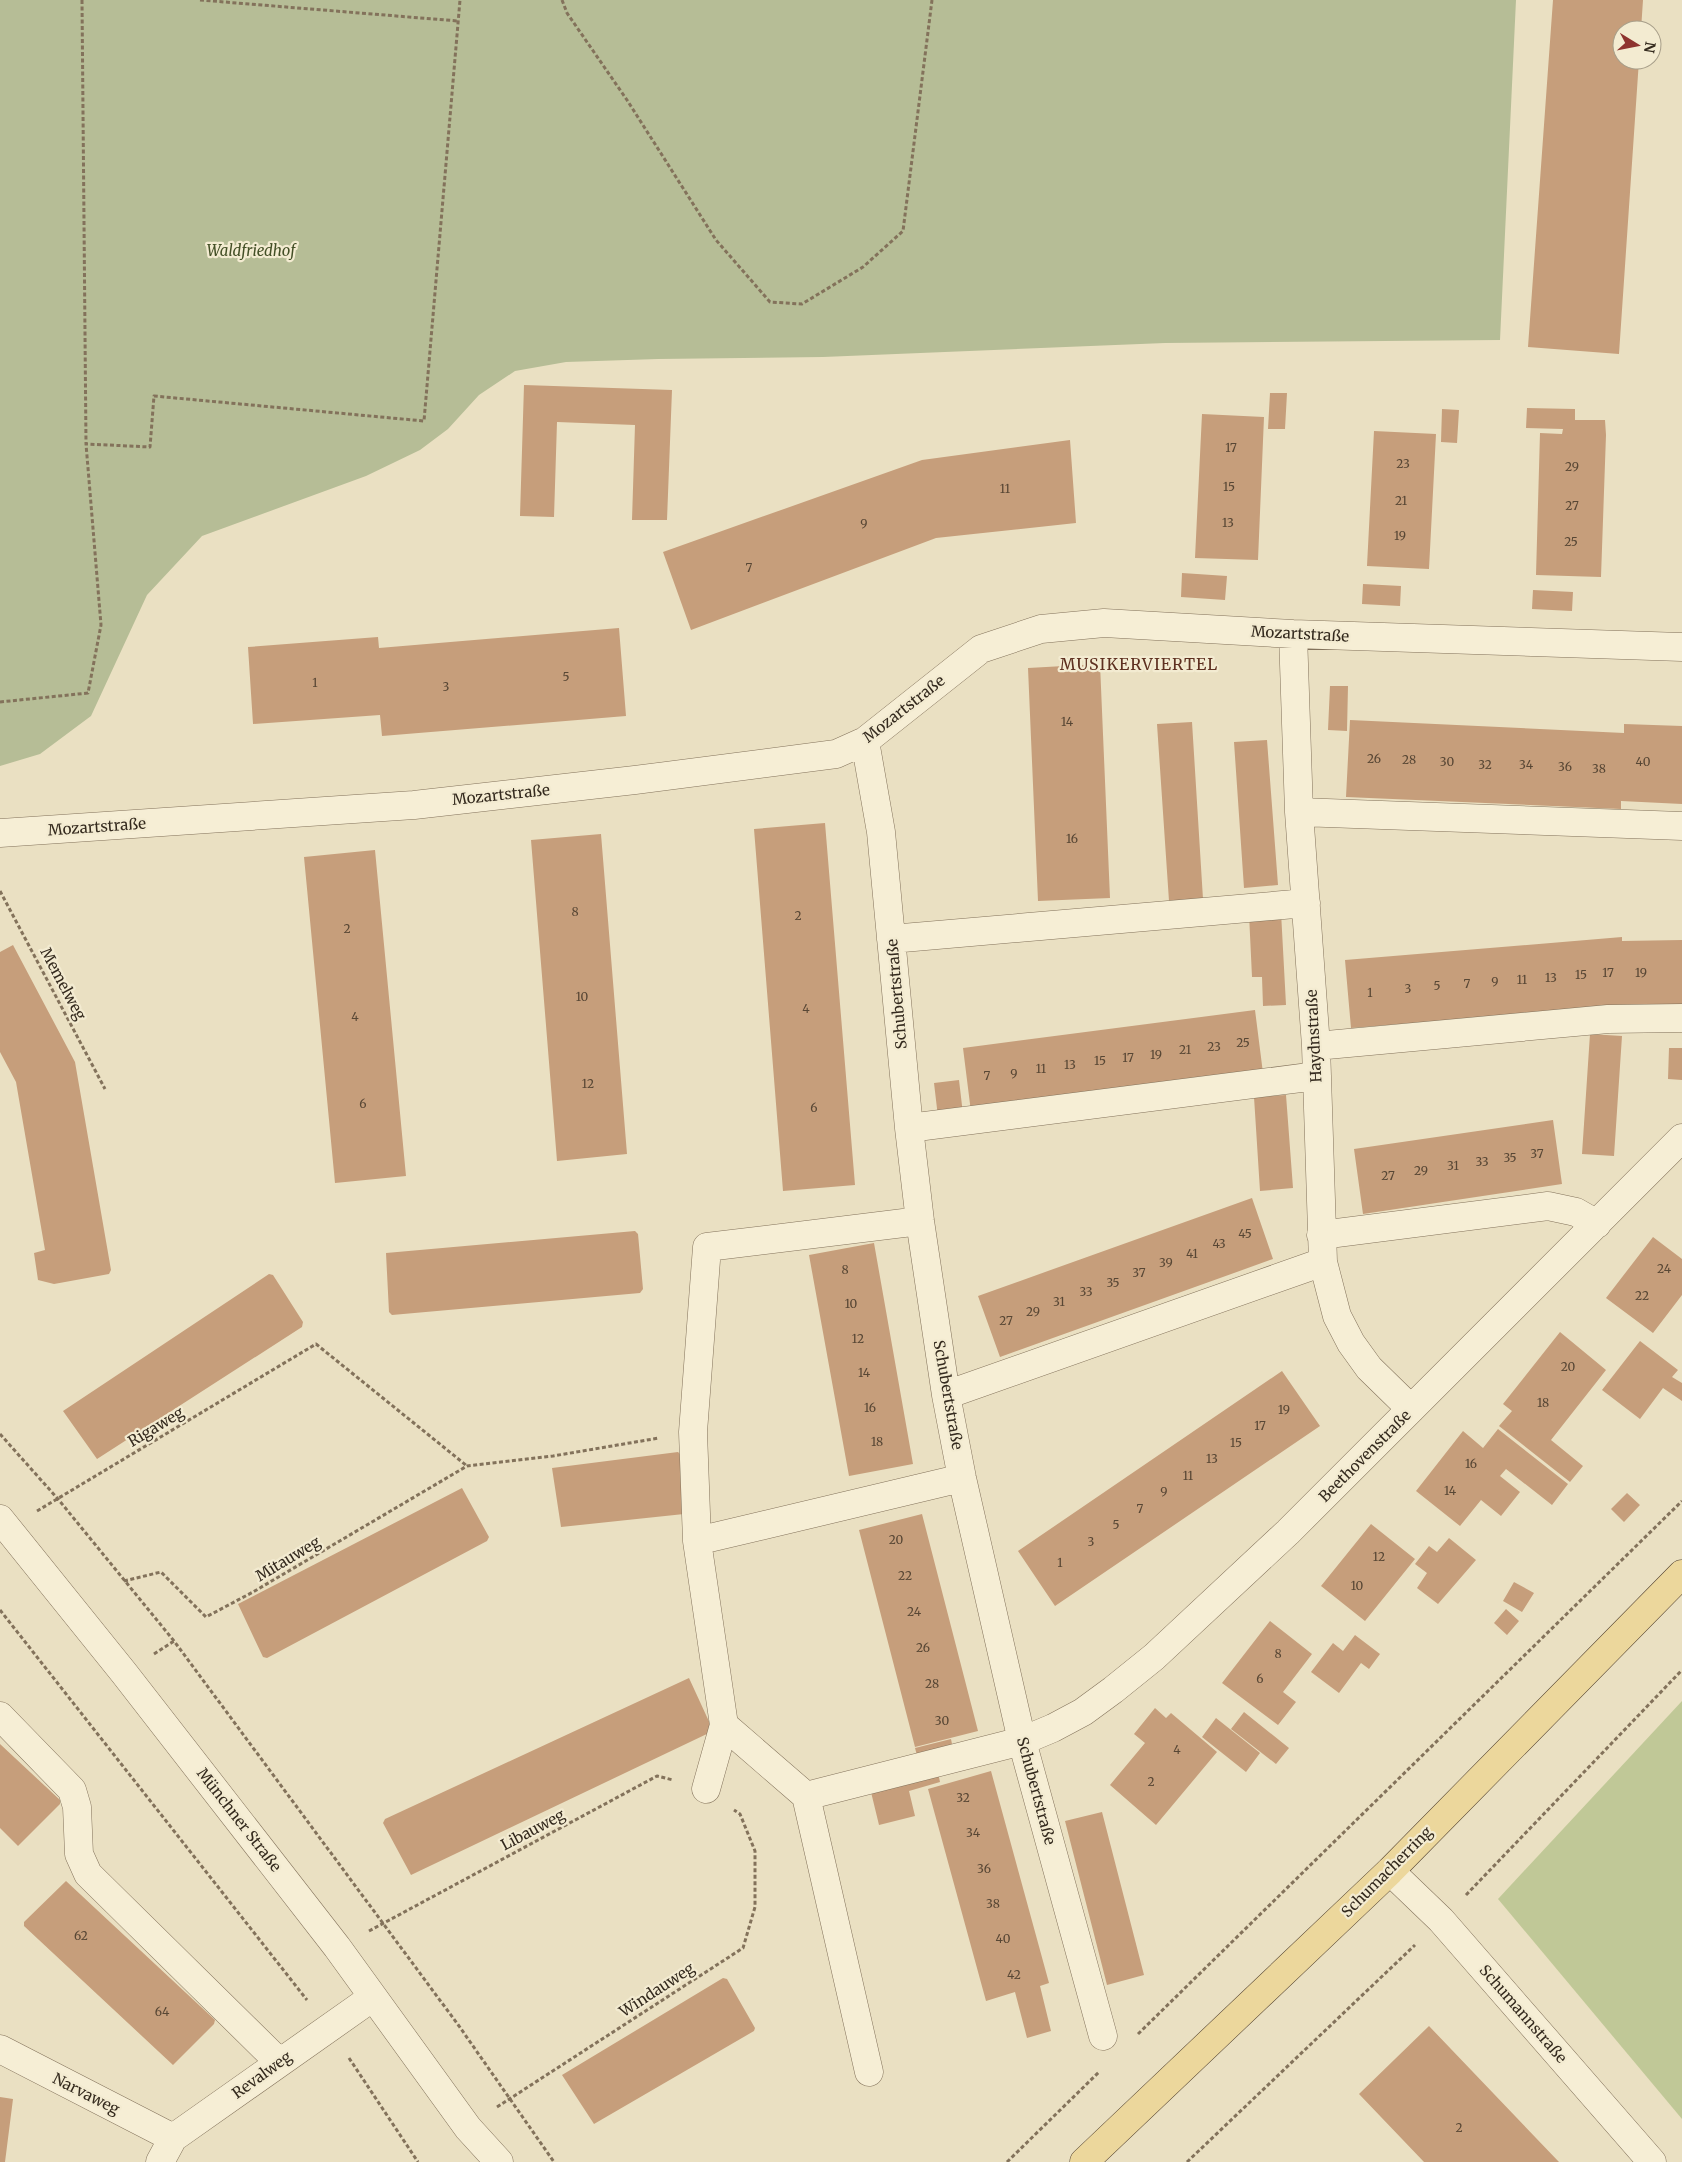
<svg xmlns="http://www.w3.org/2000/svg" width="1682" height="2162" font-family="Merriweather,serif">
<style>
.green{fill:#c0c897}
.cemetery{fill:#b6bd96}
.building{fill:#c69e7b}
.lines{fill:none;stroke-linecap:round;stroke-linejoin:round}
.minor-casing{stroke:#83725b;stroke-width:29}
.major-casing{stroke:#51402f;stroke-width:29}
.path{stroke:#83725b;stroke-width:3;stroke-dasharray:4 2.5;stroke-linecap:butt}
.minor{stroke:#f6eed5;stroke-width:28}
.major{stroke:#ecd79c;stroke-width:28}
.labels{text-anchor:middle;stroke-width:4.5;stroke-linejoin:round;paint-order:stroke}
.number-label{font-size:12px;fill:#584735}
.park-label{font-size:15px;font-style:italic;fill:#434f26;stroke:#f3ebd1}
.street-label{font-size:15px;fill:#342a1e;stroke:#f3ebd1}
.neighbourhood-label{font-size:16px;letter-spacing:1px;fill:#5e3020;stroke:#f3ebd1}
</style>
<rect width="100%" height="100%" fill="#eae0c2"/>
<path class="green" d="M1682 1701V2119L1498 1899Z"/>
<path class="cemetery" d="M0 0H1516L1500 340 1165 343 823 357 658 359 566 362 515 371 479 395 448 429 420 450 366 476 202 536 147 595 91 716 40 754 0 766Z"/>
<path class="building" d="M1553 0H1643L1641 30H1622V60H1639L1619 354 1528 347Z
M524 385 672 390 667 520H632L635 425 557 422 554 517 520 516Z
M1270 393H1287L1285 429H1268Z
M1527 408 1575 409V420H1605L1606 435 1601 577 1536 575 1540 433 1562 434 1563 429 1526 428Z
M1442 409 1459 410 1457 443 1441 442Z
M1202 414 1264 417 1258 560 1195 558Z
M1374 431 1436 434 1429 569 1367 566Z
M1070 440 1076 523 936 538 691 630 663 552 922 460Z
M1182 573 1227 576 1225 600 1181 597Z
M1363 584 1401 586 1400 606 1362 604Z
M1533 590 1573 592 1572 611 1532 609Z
M619 628 626 716 382 736 380 715 253 724 248 647 378 637 379 648Z
M1100 664 1110 898 1038 901 1028 668Z
M1330 686H1348L1347 731 1328 730Z
M1350 720 1624 733V724L1682 726V804L1621 801V809L1346 797Z
M1192 722 1203 899 1169 901 1157 724Z
M1267 740 1278 885 1244 888 1234 742Z
M825 823 855 1185 783 1191 754 829Z
M601 834 627 1154 557 1161 531 840Z
M375 850 406 1176 335 1183 304 857Z
M1281 912 1286 1005 1263 1006 1262 977H1252L1249 914Z
M1622 937V941L1682 940V1009L1623 1006 1351 1028 1345 960Z
M13 945 75 1062 111 1270 109 1274 54 1284 38 1280 34 1253 45 1250 16 1082 0 1052V952Z
M1255 1010 1263 1073 971 1112 963 1048Z
M1590 1034 1622 1036 1614 1156 1582 1154Z
M1669 1048H1682V1080L1668 1079Z
M959 1080 963 1114 938 1117 934 1083Z
M1286 1095 1293 1188 1260 1191 1254 1097Z
M1553 1120 1562 1184 1363 1214 1354 1149Z
M1252 1198 1273 1259 1000 1357 978 1296Z
M635 1231 638 1234 643 1289 640 1293 392 1315 389 1312 386 1253Z
M1653 1237 1682 1259V1295L1653 1333 1606 1298Z
M874 1243 913 1464 849 1476 809 1255Z
M269 1274 273 1275 303 1322 302 1327 97 1459 63 1411Z
M1560 1332 1606 1370 1551 1440 1583 1466 1570 1482 1499 1426 1512 1411 1503 1404Z
M1640 1341 1678 1370 1672 1377 1682 1383V1401L1663 1388 1640 1419 1602 1390Z
M1282 1371 1320 1426 1055 1606 1018 1551Z
M1498 1429 1568 1484 1552 1505 1506 1469 1500 1476 1520 1492 1501 1516 1481 1500 1460 1526 1416 1491 1463 1431 1483 1448Z
M678 1452 681 1455 684 1514 561 1527 552 1468Z
M462 1488 489 1537 487 1541 267 1658 263 1657 238 1604Z
M1627 1493 1640 1505 1624 1522 1611 1509Z
M922 1514 978 1731 915 1747 859 1530Z
M1371 1524 1415 1559 1365 1621 1321 1586Z
M1449 1538 1476 1560 1438 1604 1417 1588 1427 1573 1415 1564 1429 1546 1437 1552Z
M1514 1582 1534 1593 1522 1612 1503 1601Z
M1506 1609 1519 1621 1507 1635 1494 1623Z
M1270 1621 1312 1654 1283 1692 1296 1702 1278 1725 1222 1683Z
M1355 1635 1380 1654 1369 1669 1361 1663 1339 1693 1311 1672 1333 1643 1343 1651Z
M689 1678 712 1728 711 1732 411 1875 383 1823 385 1819Z
M1155 1708 1166 1718 1171 1713 1217 1752 1156 1825 1110 1785 1145 1743 1134 1734Z
M1244 1712 1289 1748 1276 1764 1231 1729Z
M1216 1718 1260 1753 1246 1772 1202 1737Z
M951 1739 954 1754 919 1763 915 1748Z
M0 1744 60 1800V1804L18 1846 0 1828Z
M937 1768 940 1782 909 1791 915 1816 879 1825 871 1792Z
M991 1771 1049 1983 1040 1986 1051 2031 1027 2038 1015 1992 986 2001 928 1789Z
M1102 1812 1144 1975 1107 1985 1065 1821Z
M66 1881 215 2020 214 2024 173 2065 24 1926V1922Z
M723 1978 727 1979 755 2028 754 2031 594 2124 562 2075Z
M1429 2026 1559 2162H1424L1359 2094Z
M0 2097 13 2099 5 2162H0Z"/>
<g class="lines">
<defs>
<path id="minor" d="M1293 634 1299 812 1316 1046 1323 1262 1337 1316 1351 1343 1369 1368 1411 1409
M865 741 881 832 909 1128 920 1221 946 1395 962 1478 1022 1741 1103 2036
M1299 812 1682 826
M0 833 414 805 635 780 836 754 865 741 981 649 1041 629 1104 623 1293 634 1682 647
M891 939 1306 903
M1316 1046 1608 1019 1682 1018
M909 1128 1317 1076
M1321 1235 1548 1206 1576 1212 1597 1224
M946 1395 1323 1262
M0 1519 124 1673 337 1947 468 2128 499 2162
M697 1541 693 1432 707 1247 920 1221
M0 1716 72 1790 77 1807 79 1854 88 1874 279 2062
M706 1789 724 1725
M806 1796 724 1725 697 1541 962 1478
M1390 1871 1441 1920 1652 2162
M0 2049 173 2138
M869 2072 806 1796 1022 1741 1053 1728 1083 1712 1113 1690 1154 1657 1288 1532 1682 1138
M160 2162 173 2138 373 1997"/>
<path id="major" d="M1084 2162 1390 1871 1682 1574"/>
</defs>
<use href="#minor" class="minor-casing"/>
<use href="#major" class="major-casing"/>
<path class="path" d="M82 0 86 444 150 447 154 396 424 421 460 0
M200 0 458 21
M562 0 567 13 627 100 716 240 770 302 802 304 863 267 903 231 932 0
M0 702 88 693 101 625 86 444
M0 891 105 1089
M0 1434 58 1499 174 1641 459 2026 554 2162
M37 1511 316 1344 467 1466
M124 1581 161 1572 206 1617 253 1592 467 1466 553 1456 659 1438
M0 1610 307 2000
M154 1654 174 1641
M1466 1895 1682 1670
M369 1931 657 1776 673 1780
M1138 2034 1682 1501
M349 2058 418 2162
M497 2107 743 1948 755 1907V1851L740 1814 734 1810
M1007 2162 1099 2072
M1187 2162 1415 1945"/>
<use href="#minor" class="minor"/>
<use href="#major" class="major"/>
</g>
<g class="labels">
<g class="number-label">
<text x="1231" y="452">17</text>
<text x="1403" y="468">23</text>
<text x="1572" y="471">29</text>
<text x="1229" y="491">15</text>
<text x="1005" y="493">11</text>
<text x="1401" y="505">21</text>
<text x="1572" y="510">27</text>
<text x="1228" y="527">13</text>
<text x="864" y="528">9</text>
<text x="1400" y="540">19</text>
<text x="1571" y="546">25</text>
<text x="749" y="572">7</text>
<text x="566" y="681">5</text>
<text x="315" y="687">1</text>
<text x="446" y="691">3</text>
<text x="1067" y="726">14</text>
<text x="1374" y="763">26</text>
<text x="1409" y="764">28</text>
<text x="1447" y="766">30</text>
<text x="1643" y="766">40</text>
<text x="1485" y="769">32</text>
<text x="1526" y="769">34</text>
<text x="1565" y="771">36</text>
<text x="1599" y="773">38</text>
<text x="1072" y="843">16</text>
<text x="575" y="916">8</text>
<text x="798" y="920">2</text>
<text x="347" y="933">2</text>
<text x="1608" y="977">17</text>
<text x="1641" y="977">19</text>
<text x="1581" y="979">15</text>
<text x="1551" y="982">13</text>
<text x="1522" y="984">11</text>
<text x="1495" y="986">9</text>
<text x="1467" y="988">7</text>
<text x="1437" y="990">5</text>
<text x="1408" y="993">3</text>
<text x="1370" y="997">1</text>
<text x="582" y="1001">10</text>
<text x="806" y="1013">4</text>
<text x="355" y="1021">4</text>
<text x="1243" y="1047">25</text>
<text x="1214" y="1051">23</text>
<text x="1185" y="1054">21</text>
<text x="1156" y="1059">19</text>
<text x="1128" y="1062">17</text>
<text x="1100" y="1065">15</text>
<text x="1070" y="1069">13</text>
<text x="1041" y="1073">11</text>
<text x="1014" y="1078">9</text>
<text x="987" y="1080">7</text>
<text x="588" y="1088">12</text>
<text x="363" y="1108">6</text>
<text x="814" y="1112">6</text>
<text x="1537" y="1158">37</text>
<text x="1510" y="1162">35</text>
<text x="1482" y="1166">33</text>
<text x="1453" y="1170">31</text>
<text x="1421" y="1175">29</text>
<text x="1388" y="1180">27</text>
<text x="1245" y="1238">45</text>
<text x="1219" y="1248">43</text>
<text x="1192" y="1258">41</text>
<text x="1166" y="1267">39</text>
<text x="1664" y="1273">24</text>
<text x="845" y="1274">8</text>
<text x="1139" y="1277">37</text>
<text x="1113" y="1287">35</text>
<text x="1086" y="1296">33</text>
<text x="1642" y="1300">22</text>
<text x="1059" y="1306">31</text>
<text x="851" y="1308">10</text>
<text x="1033" y="1316">29</text>
<text x="1006" y="1325">27</text>
<text x="858" y="1343">12</text>
<text x="1568" y="1371">20</text>
<text x="864" y="1377">14</text>
<text x="1543" y="1407">18</text>
<text x="870" y="1412">16</text>
<text x="1284" y="1414">19</text>
<text x="1260" y="1430">17</text>
<text x="877" y="1446">18</text>
<text x="1236" y="1447">15</text>
<text x="1212" y="1463">13</text>
<text x="1471" y="1468">16</text>
<text x="1188" y="1480">11</text>
<text x="1450" y="1495">14</text>
<text x="1164" y="1496">9</text>
<text x="1140" y="1513">7</text>
<text x="1116" y="1529">5</text>
<text x="896" y="1544">20</text>
<text x="1091" y="1546">3</text>
<text x="1379" y="1561">12</text>
<text x="1060" y="1567">1</text>
<text x="905" y="1580">22</text>
<text x="1357" y="1590">10</text>
<text x="914" y="1616">24</text>
<text x="923" y="1652">26</text>
<text x="1278" y="1658">8</text>
<text x="1260" y="1683">6</text>
<text x="932" y="1688">28</text>
<text x="942" y="1725">30</text>
<text x="1177" y="1754">4</text>
<text x="1151" y="1786">2</text>
<text x="963" y="1802">32</text>
<text x="973" y="1837">34</text>
<text x="984" y="1873">36</text>
<text x="993" y="1908">38</text>
<text x="81" y="1940">62</text>
<text x="1003" y="1943">40</text>
<text x="1014" y="1979">42</text>
<text x="162" y="2016">64</text>
<text x="1459" y="2132">2</text>
</g>
<g class="park-label">
<text x="251" y="256">Waldfriedhof</text>
</g>
<g class="street-label">
<text transform="translate(1300 634) rotate(3)" y="5">Mozartstraße</text>
<text transform="translate(904 709) rotate(-38)" y="5">Mozartstraße</text>
<text transform="translate(501 795) rotate(-6)" y="5">Mozartstraße</text>
<text transform="translate(97 827) rotate(-4)" y="5">Mozartstraße</text>
<text transform="translate(63 984) rotate(62)" y="5">Memelweg</text>
<text transform="translate(897 994) rotate(-95)" y="5">Schubertstraße</text>
<text transform="translate(1314 1036) rotate(-93)" y="5">Haydnstraße</text>
<text transform="translate(948 1395) rotate(80)" y="5">Schubertstraße</text>
<text transform="translate(156 1427) rotate(-31)" y="5">Rigaweg</text>
<text transform="translate(1365 1456) rotate(-45)" y="5">Beethovenstraße</text>
<text transform="translate(288 1559) rotate(-31)" y="5">Mitauweg</text>
<text transform="translate(1036 1791) rotate(75)" y="5">Schubertstraße</text>
<text transform="translate(239 1820) rotate(52)" y="5">Münchner Straße</text>
<text transform="translate(533 1830) rotate(-28)" y="5">Libauweg</text>
<text transform="translate(1387 1872) rotate(-45)" y="5">Schumacherring</text>
<text transform="translate(657 1990) rotate(-33)" y="5">Windauweg</text>
<text transform="translate(1523 2014) rotate(49)" y="5">Schumannstraße</text>
<text transform="translate(262 2075) rotate(-36)" y="5">Revalweg</text>
<text transform="translate(86 2094) rotate(27)" y="5">Narvaweg</text>
</g>
<g class="neighbourhood-label">
<text x="1139" y="670">MUSIKERVIERTEL</text>
</g>
</g>
<g transform="translate(1637 45) rotate(100)"><circle r="24" fill="#f3ebd1" stroke="#a79e89"/>
<path d="M0-4L9 19L0 12L-9 19Z" fill="#8e332f"/>
<text y="-8" font-size="14" font-weight="bold" text-anchor="middle" fill="#342a1e">N</text>
</g>
</svg>
